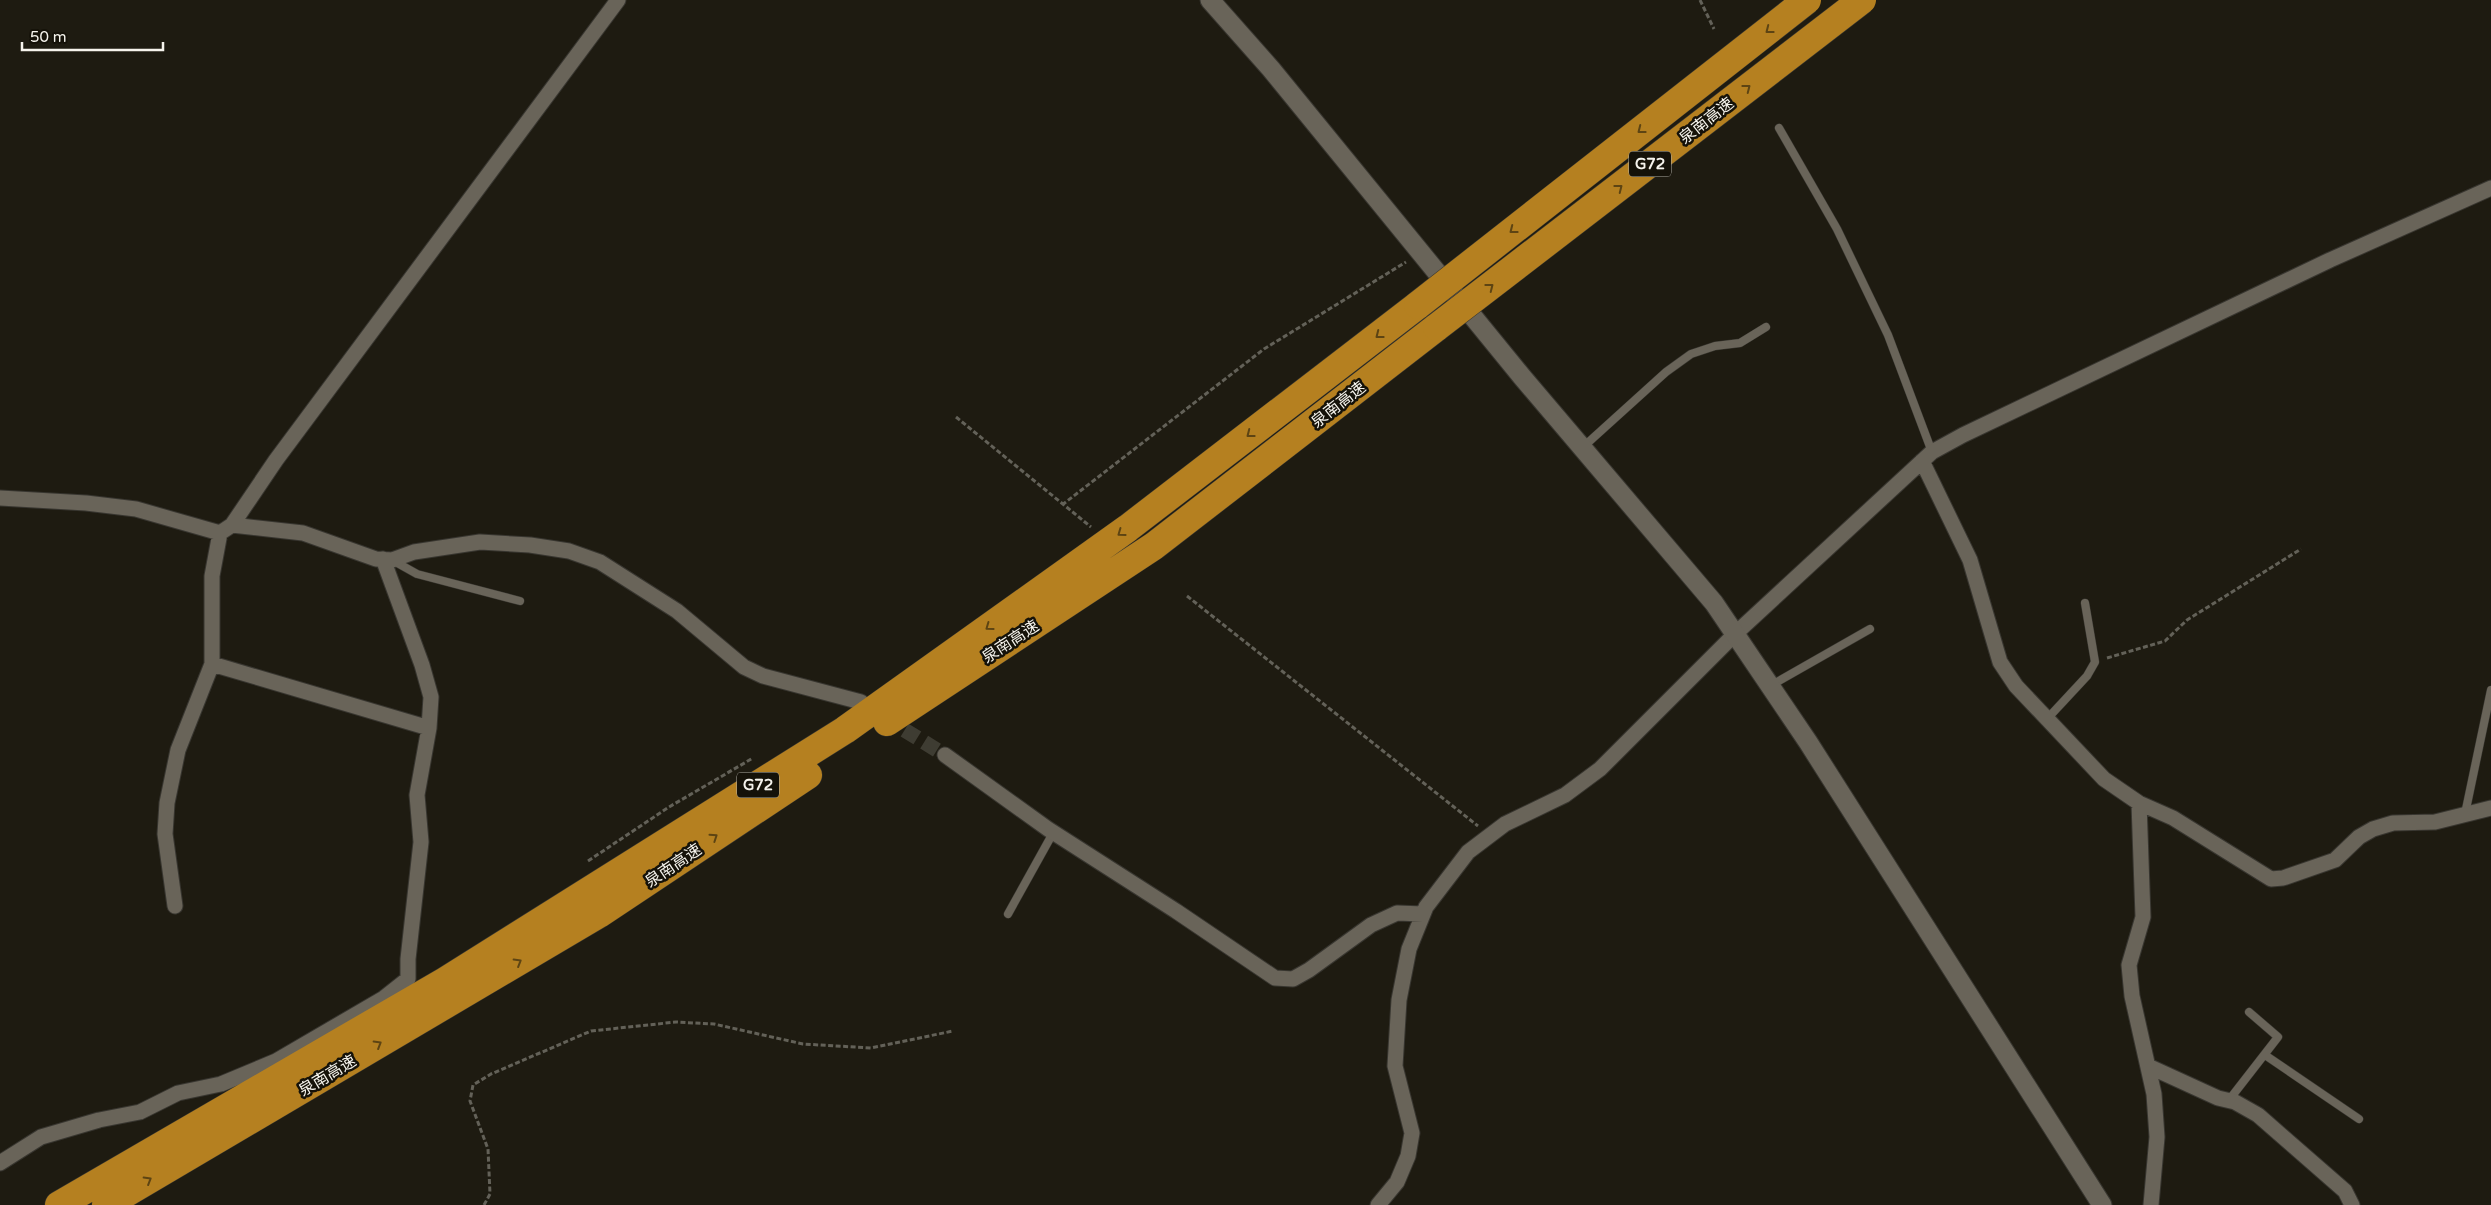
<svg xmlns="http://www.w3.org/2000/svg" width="2491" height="1205" font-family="'Varela Round','Noto Sans SC',sans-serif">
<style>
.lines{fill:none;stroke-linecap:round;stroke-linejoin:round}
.minor-tunnel{stroke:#3e3c32;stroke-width:15;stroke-dasharray:15 8;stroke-linecap:butt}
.service-casing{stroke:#383630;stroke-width:9}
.minor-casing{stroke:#383630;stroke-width:17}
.tertiary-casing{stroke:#383630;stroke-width:21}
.motorway-casing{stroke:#383630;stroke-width:29}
.path{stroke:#636158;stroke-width:3;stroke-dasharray:5 2.5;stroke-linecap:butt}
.service{stroke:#696459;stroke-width:8}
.minor{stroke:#696459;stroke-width:15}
.tertiary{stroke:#696459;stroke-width:19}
.motorway{stroke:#b58020;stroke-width:28}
.motorway-bridge-casing{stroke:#383630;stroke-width:29;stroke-linecap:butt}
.motorway-bridge{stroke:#b58020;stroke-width:28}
.oneway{stroke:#5d4413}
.labels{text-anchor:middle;stroke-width:5;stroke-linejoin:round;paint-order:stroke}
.shield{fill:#151209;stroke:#b2b0a9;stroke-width:1}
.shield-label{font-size:15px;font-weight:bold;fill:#f6f4ed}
.street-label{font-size:16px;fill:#f6f4ed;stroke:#151209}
</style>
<rect width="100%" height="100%" fill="#1e1b11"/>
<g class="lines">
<path class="minor-tunnel" d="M885 718 945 755"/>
<defs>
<path id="service" d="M1779 128 1837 229 1888 335 1932 452
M1582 448 1666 372 1691 354 1715 346 1740 343 1766 327
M392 560 417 574 520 601
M1770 686 1870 629
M2047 719 2087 676 2095 662 2085 603
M2465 814 2491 690
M1008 914 1053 833
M2265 1055 2359 1119
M2229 1100 2278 1037 2249 1012"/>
<path id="minor" d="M1922 461 1970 560 2000 662 2016 686 2104 779 2139 803 2173 818 2271 879 2283 878 2335 860 2359 837 2373 829 2393 823 2435 822 2491 808
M0 498 86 503 136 509 220 533
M232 525 303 533 376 559 392 560 414 552 480 542 530 545 569 551 600 562 677 611 744 667 763 676 861 702
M212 664 429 728
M945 755 1048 829 1176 911 1275 978 1293 979 1309 970 1371 925 1397 913 1423 914
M2139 803 2143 917 2129 965 2132 996 2154 1094 2157 1137 2151 1205
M175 906 165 834 167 803 178 750 212 664V576L220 533 232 525 276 460 618 0
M2148 1066 2218 1098 2235 1102 2258 1115 2345 1191 2352 1205
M0 1163 41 1137 99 1120 140 1112 178 1093 221 1084 276 1061 384 998 408 979V959L421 842 417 795 429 728 431 697 422 665 383 559
M1378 1205 1397 1182 1408 1156 1412 1133 1395 1066 1399 1000 1409 949 1426 907 1468 852 1505 824 1565 795 1600 769 1735 634 1932 452 1963 435 2330 260 2491 188"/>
<path id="tertiary" d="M1210 0 1271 69 1523 378 1714 603 1808 742 2102 1205"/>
<path id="motorway" d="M887 722 1154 546 1437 327
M59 1205 445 981 845 730 1128 528 1418 305
M106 1205 599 914 808 775"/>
</defs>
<use href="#service" class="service-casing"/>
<use href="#minor" class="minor-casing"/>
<use href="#tertiary" class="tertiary-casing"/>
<use href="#motorway" class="motorway-casing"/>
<path class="path" d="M1700 0 1714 29
M956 417 1091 527
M1062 505 1264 349 1406 262
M1187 596 1478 826
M2107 658 2165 641 2187 620 2301 549
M588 861 669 807 753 758
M484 1205 490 1194 488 1149 470 1101 473 1085 491 1074 591 1031 676 1022 714 1024 803 1044 871 1048 953 1031"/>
<use href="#service" class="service"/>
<use href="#minor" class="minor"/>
<use href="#tertiary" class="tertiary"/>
<use href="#motorway" class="motorway"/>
<defs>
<path id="motorway-bridge" d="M1418 305 1807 0
M1437 327 1862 0"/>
</defs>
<use href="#motorway-bridge" class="motorway-bridge-casing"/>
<use href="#motorway-bridge" class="motorway-bridge"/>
</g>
<defs><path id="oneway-chevron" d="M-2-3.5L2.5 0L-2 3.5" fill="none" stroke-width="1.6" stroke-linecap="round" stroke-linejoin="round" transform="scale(1.25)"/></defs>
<g class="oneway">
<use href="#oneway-chevron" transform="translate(1769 30) rotate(142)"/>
<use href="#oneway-chevron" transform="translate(1747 88) rotate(-38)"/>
<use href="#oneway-chevron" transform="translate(1641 130) rotate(142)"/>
<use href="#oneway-chevron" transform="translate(1619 188) rotate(-38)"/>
<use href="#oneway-chevron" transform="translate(1513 230) rotate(142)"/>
<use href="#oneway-chevron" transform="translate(1490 287) rotate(-38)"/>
<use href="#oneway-chevron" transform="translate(1379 335) rotate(142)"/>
<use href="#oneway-chevron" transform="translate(1250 434) rotate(142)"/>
<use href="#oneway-chevron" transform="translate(1121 533) rotate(144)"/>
<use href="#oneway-chevron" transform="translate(989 627) rotate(144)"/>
<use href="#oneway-chevron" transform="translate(714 837) rotate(-34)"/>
<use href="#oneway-chevron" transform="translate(518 962) rotate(-31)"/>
<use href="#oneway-chevron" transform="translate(378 1044) rotate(-31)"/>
<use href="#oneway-chevron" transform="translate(148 1180) rotate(-31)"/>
</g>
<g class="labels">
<g class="shield">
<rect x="1629" y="151.5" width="42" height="25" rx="4"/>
<rect x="737" y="772.5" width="42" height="25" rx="4"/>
</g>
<g class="shield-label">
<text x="1650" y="169">G72</text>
<text x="758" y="790">G72</text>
</g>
<g class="street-label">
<text transform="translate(1706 120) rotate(-38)" y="6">泉南高速</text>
<text transform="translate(1338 404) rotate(-38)" y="6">泉南高速</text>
<text transform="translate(1010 641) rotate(-33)" y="6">泉南高速</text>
<text transform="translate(673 865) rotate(-34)" y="6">泉南高速</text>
<text transform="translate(327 1075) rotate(-31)" y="6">泉南高速</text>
</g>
</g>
<path d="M22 42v8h141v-8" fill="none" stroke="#f6f4ed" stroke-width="2.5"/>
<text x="30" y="42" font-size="15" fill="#f6f4ed" stroke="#151209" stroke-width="4" paint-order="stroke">50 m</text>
</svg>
